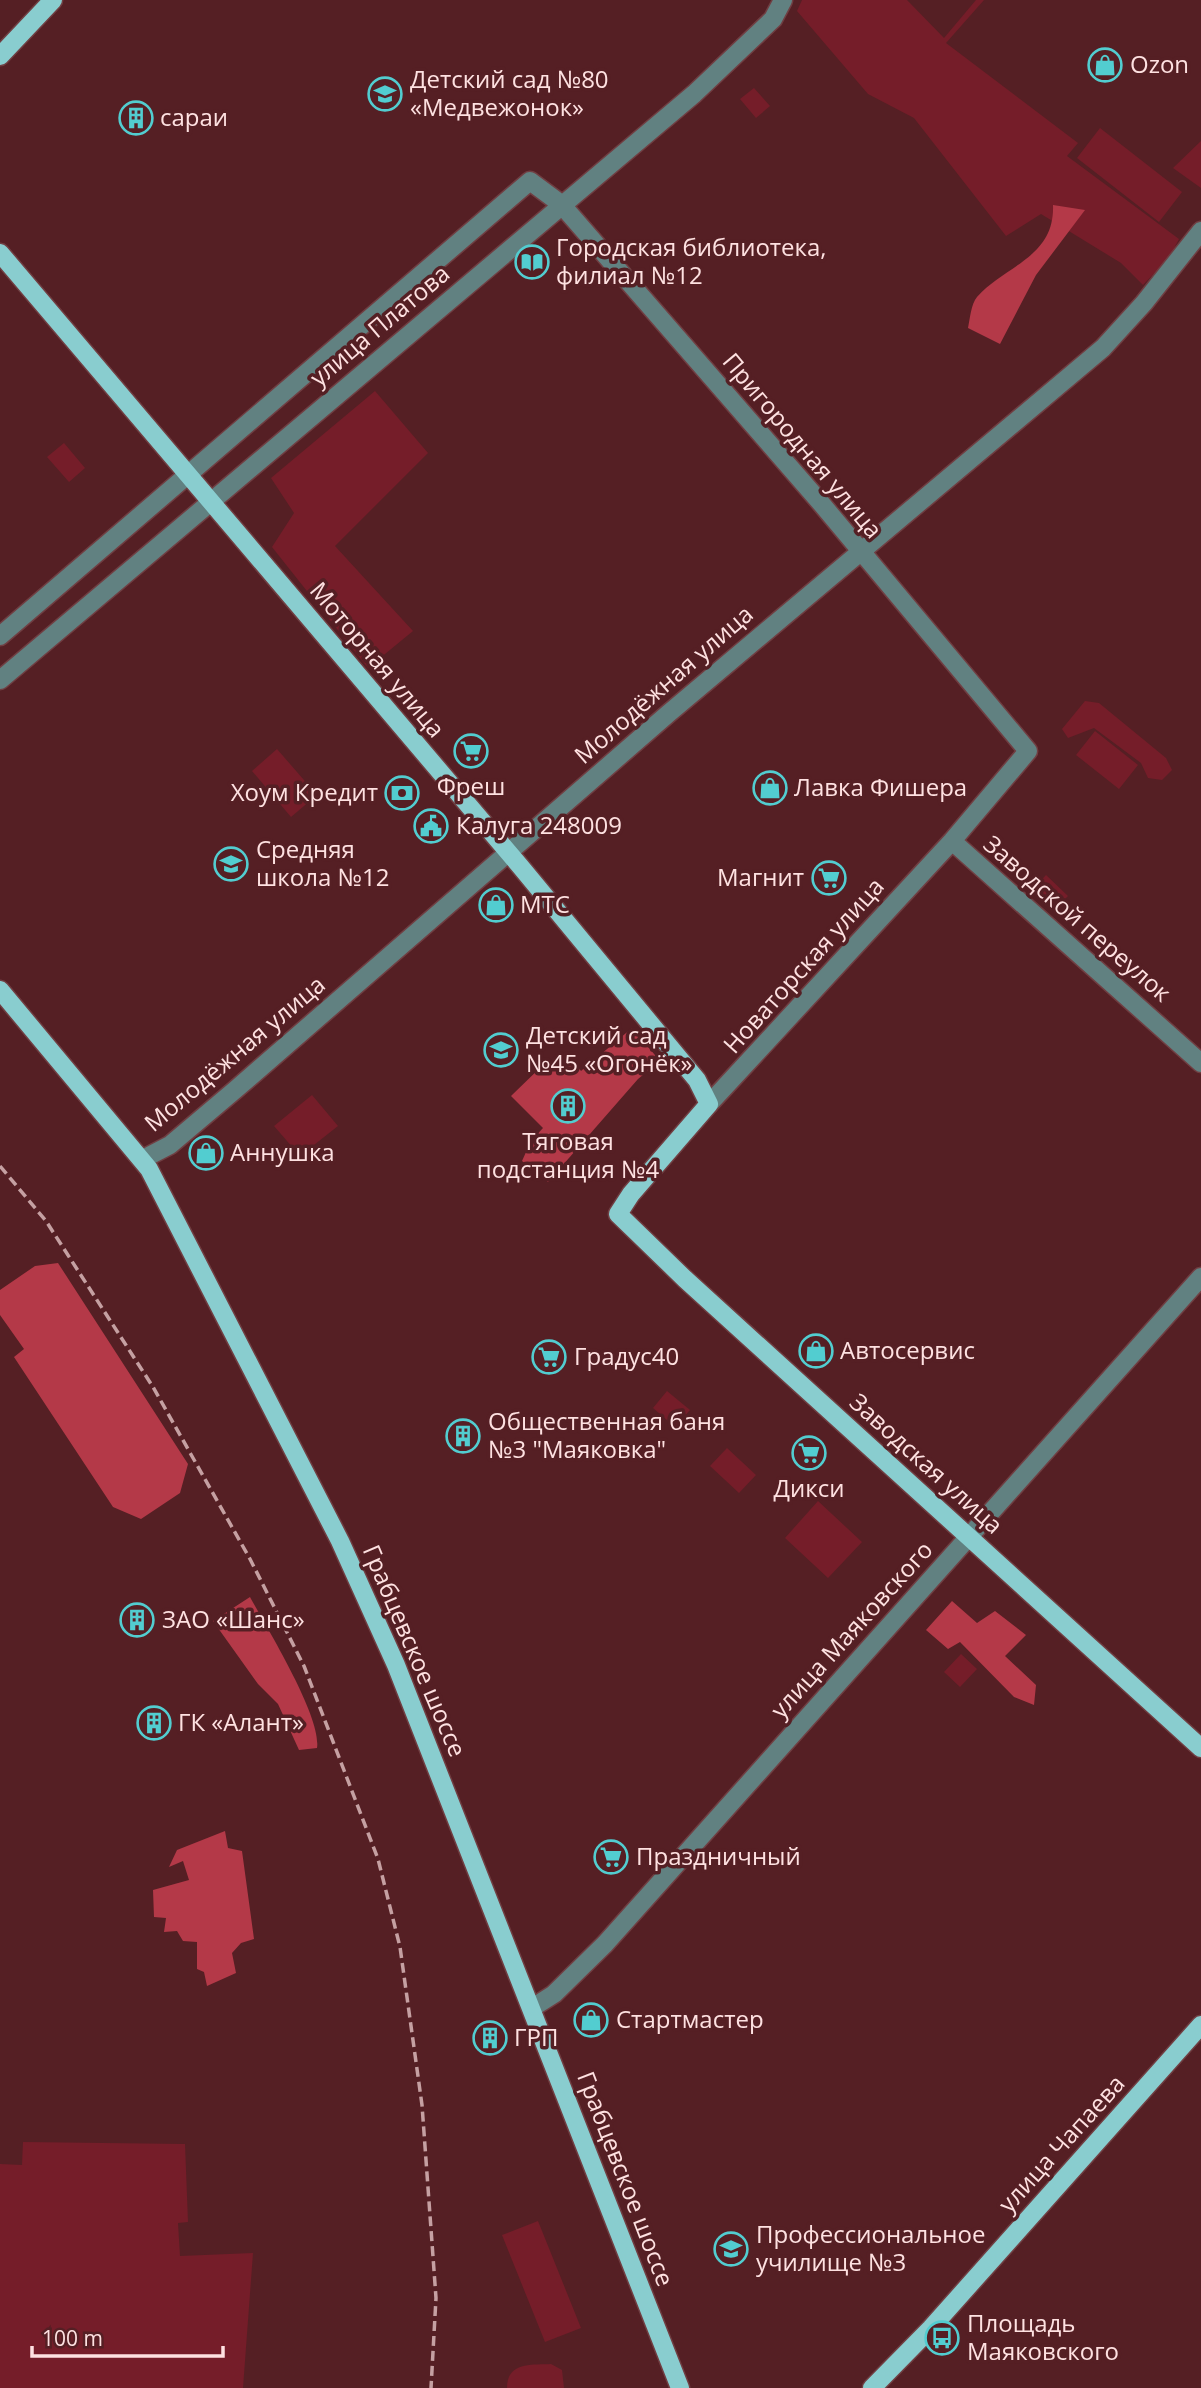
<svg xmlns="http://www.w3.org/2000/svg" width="1201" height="2388" font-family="'Open Sans',sans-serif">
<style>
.green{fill:#751d29}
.forest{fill:#b43948}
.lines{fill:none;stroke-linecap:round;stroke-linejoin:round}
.minor-casing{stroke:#703e42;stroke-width:21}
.major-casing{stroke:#703e42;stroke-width:21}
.minor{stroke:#618181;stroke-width:18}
.major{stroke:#89cdcf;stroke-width:18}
.rail{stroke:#c5a0a2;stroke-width:3.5;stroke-dasharray:10 5;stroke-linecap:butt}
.labels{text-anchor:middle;stroke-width:7;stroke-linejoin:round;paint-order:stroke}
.poi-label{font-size:24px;fill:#fee1e1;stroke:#551f24;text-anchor:start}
.street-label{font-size:24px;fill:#fee1e1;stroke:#551f24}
</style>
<rect width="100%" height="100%" fill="#551f24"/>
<path class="green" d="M802 0H907L944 38 976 0H984L946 43 1078 143 1067 156 1179 239 1169 258 1143 285 1121 263 1041 214 1006 236 914 118 868 94 797 11Z
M754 88 770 106 756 118 740 99Z
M1100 128 1182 192 1159 222 1077 158Z
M1201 141V188L1173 168Z
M375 391 428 453 335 546 413 631 368 668 272 547 294 513 271 478Z
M64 443 85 468 69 482 47 457Z
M1085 701 1099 703 1166 758 1172 770 1162 780 1148 778 1141 763 1094 728 1068 738 1062 729Z
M1095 731 1138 765 1119 789 1076 755Z
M277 749 317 795 291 817 252 771Z
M1046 875 1068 896 1054 910 1032 890Z
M312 1095 338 1126 300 1156 274 1126Z
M667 1391 690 1410 675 1427 653 1408Z
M727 1448 756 1475 739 1493 710 1466Z
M818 1501 862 1542 828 1578 785 1538Z
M961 1654 977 1669 960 1687 944 1672Z
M0 2142V2164L22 2165 23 2142 185 2144 188 2222 178 2223 180 2256 253 2253 243 2388H0Z
M538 2221 581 2328 545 2342 502 2235Z
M551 2364 562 2370 564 2388H507C507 2362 531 2365 551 2364Z"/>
<path class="forest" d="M1053 205 1085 210 1036 275 1000 344 968 328C970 319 971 304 977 297 1005 265 1055 258 1053 205Z
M632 1028 660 1061 638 1079 548 1182 522 1161 531 1141 543 1128 511 1096 545 1063 577 1066 581 1071Z
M58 1263 188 1464 180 1493 141 1519 113 1507 14 1357 24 1349 0 1315V1290L35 1266Z
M250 1597C267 1628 322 1717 317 1748L299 1750 278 1704 258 1684 213 1621Z
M952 1601 977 1623 995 1611 1026 1635 1005 1656 1036 1685 1034 1705 1014 1697 960 1642 948 1649 926 1630Z
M225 1831 228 1848 242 1851 254 1939 241 1943 232 1953 236 1973 207 1986 204 1972 197 1969V1942L183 1941 177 1931 164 1932 166 1918 154 1917 153 1890 189 1880 183 1861 169 1867 177 1850Z"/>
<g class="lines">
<defs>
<path id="minor" d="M0 636 530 181 561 204 820 502 1028 751 952 841 709 1104
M0 680 694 94 773 19 783 0
M952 841 1201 1063
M143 1159 170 1145 235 1090 669 713 1103 348 1144 303 1201 231
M532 2008 554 1994 605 1944 1201 1277"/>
<path id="major" d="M0 56 53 0
M0 253 520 866 697 1080 709 1104 631 1194 618 1214 685 1279 1201 1748
M0 990 149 1169 340 1541 396 1665 680 2388
M872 2388 931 2328 1201 2025"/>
</defs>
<use href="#minor" class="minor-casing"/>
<use href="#major" class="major-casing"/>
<use href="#minor" class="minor"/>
<use href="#major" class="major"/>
<path class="rail" d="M0 1166 46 1221 153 1387 250 1559 304 1666 378 1859 400 1947 422 2105 436 2298 431 2388"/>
</g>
<defs>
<symbol id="shop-ring" viewBox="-11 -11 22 22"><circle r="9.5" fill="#551f24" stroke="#52cdd0" stroke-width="1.5"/><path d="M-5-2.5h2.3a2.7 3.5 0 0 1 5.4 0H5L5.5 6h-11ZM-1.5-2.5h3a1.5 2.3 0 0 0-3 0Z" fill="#52cdd0"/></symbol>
<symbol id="school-ring" viewBox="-11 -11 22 22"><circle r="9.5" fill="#551f24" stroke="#52cdd0" stroke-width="1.5"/><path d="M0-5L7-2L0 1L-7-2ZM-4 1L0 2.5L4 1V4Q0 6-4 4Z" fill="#52cdd0"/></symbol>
<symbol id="building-ring" viewBox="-11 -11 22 22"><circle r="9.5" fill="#551f24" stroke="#52cdd0" stroke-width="1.5"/><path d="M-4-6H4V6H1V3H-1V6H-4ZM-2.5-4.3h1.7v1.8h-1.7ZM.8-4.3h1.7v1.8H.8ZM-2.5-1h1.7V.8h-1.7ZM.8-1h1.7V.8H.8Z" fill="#52cdd0"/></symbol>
<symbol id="library-ring" viewBox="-11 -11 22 22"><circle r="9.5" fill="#551f24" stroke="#52cdd0" stroke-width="1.5"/><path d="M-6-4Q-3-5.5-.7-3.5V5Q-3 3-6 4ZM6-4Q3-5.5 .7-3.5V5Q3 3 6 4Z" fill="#52cdd0"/></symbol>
<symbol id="supermarket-ring" viewBox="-11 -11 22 22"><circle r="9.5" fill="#551f24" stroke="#52cdd0" stroke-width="1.5"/><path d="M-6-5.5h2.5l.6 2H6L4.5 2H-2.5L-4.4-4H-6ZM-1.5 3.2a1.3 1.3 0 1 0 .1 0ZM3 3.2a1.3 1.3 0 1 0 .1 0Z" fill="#52cdd0"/></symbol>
<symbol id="bank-ring" viewBox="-11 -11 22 22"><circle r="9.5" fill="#551f24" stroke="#52cdd0" stroke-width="1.5"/><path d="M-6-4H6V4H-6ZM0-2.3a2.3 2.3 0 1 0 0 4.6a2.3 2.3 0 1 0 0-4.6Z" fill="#52cdd0"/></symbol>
<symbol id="civic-ring" viewBox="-11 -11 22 22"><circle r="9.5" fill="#551f24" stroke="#52cdd0" stroke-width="1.5"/><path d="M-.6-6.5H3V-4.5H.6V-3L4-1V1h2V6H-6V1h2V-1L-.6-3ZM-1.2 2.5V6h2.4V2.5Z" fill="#52cdd0"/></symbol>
<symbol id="university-ring" viewBox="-11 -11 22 22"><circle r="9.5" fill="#551f24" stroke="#52cdd0" stroke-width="1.5"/><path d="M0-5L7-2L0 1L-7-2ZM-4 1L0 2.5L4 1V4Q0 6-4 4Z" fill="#52cdd0"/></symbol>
<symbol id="bus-ring" viewBox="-11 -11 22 22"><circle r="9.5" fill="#551f24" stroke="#52cdd0" stroke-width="1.5"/><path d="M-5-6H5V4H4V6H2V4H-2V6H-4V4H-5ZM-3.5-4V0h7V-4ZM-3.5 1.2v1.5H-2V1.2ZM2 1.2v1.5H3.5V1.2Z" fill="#52cdd0"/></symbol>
</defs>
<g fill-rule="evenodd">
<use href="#shop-ring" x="1086" y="46" width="38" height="38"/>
<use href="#school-ring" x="366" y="75" width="38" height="38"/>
<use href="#building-ring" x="117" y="99" width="38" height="38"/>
<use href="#library-ring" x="513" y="243" width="38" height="38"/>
<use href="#supermarket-ring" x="452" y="732" width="38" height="38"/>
<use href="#shop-ring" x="751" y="769" width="38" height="38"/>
<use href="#bank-ring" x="383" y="774" width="38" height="38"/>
<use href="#civic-ring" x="412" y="807" width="38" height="38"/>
<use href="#school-ring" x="212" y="845" width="38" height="38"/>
<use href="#supermarket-ring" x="810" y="859" width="38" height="38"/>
<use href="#shop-ring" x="477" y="886" width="38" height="38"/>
<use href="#school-ring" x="482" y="1031" width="38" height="38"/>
<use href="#building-ring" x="549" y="1087" width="38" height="38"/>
<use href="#shop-ring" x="187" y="1134" width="38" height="38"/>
<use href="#shop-ring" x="797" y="1332" width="38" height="38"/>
<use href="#supermarket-ring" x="530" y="1338" width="38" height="38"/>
<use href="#building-ring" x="444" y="1417" width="38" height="38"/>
<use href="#supermarket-ring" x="790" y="1434" width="38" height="38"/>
<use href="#building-ring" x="118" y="1601" width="38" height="38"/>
<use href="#building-ring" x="135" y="1704" width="38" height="38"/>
<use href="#supermarket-ring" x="592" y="1838" width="38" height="38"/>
<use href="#shop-ring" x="572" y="2001" width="38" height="38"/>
<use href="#building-ring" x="471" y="2019" width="38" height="38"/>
<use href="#university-ring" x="712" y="2230" width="38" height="38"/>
<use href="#bus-ring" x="923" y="2319" width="38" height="38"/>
</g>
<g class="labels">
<g class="poi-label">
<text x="1130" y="73">Ozon</text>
<text x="410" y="88">Детский сад №80<tspan x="410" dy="28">«Медвежонок»</tspan></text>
<text x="160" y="126">сараи</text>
<text x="556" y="256">Городская библиотека,<tspan x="556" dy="28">филиал №12</tspan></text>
<text x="471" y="795" text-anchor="middle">Фреш</text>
<text x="794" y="796">Лавка Фишера</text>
<text x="378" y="801" text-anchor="end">Хоум Кредит</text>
<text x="456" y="834">Калуга 248009</text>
<text x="256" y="858">Средняя<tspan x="256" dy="28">школа №12</tspan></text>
<text x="804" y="886" text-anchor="end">Магнит</text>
<text x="520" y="913">МТС</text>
<text x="526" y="1044">Детский сад<tspan x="526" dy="28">№45 «Огонёк»</tspan></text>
<text x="568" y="1150" text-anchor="middle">Тяговая<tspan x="568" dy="28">подстанция №4</tspan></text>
<text x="230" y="1161">Аннушка</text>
<text x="840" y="1359">Автосервис</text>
<text x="574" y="1365">Градус40</text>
<text x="488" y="1430">Общественная баня<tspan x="488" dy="28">№3 "Маяковка"</tspan></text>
<text x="809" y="1497" text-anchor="middle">Дикси</text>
<text x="162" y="1628">ЗАО «Шанс»</text>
<text x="178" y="1731">ГК «Алант»</text>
<text x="636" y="1865">Праздничный</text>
<text x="616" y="2028">Стартмастер</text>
<text x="514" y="2046">ГРП</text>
<text x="756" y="2243">Профессиональное<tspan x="756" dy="28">училище №3</tspan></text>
<text x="967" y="2332">Площадь<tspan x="967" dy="28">Маяковского</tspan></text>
</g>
<g class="street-label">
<text transform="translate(380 326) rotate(-40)" y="8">улица Платова</text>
<text transform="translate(802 446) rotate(50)" y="8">Пригородная улица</text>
<text transform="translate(377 660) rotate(50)" y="8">Моторная улица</text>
<text transform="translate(664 685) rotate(-41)" y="8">Молодёжная улица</text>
<text transform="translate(1077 919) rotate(41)" y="8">Заводской переулок</text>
<text transform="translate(804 966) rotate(-48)" y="8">Новаторская улица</text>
<text transform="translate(235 1054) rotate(-40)" y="8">Молодёжная улица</text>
<text transform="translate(926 1464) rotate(42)" y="8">Заводская улица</text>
<text transform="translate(852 1630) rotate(-48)" y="8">улица Маяковского</text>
<text transform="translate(414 1651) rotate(67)" y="8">Грабцевское шоссе</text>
<text transform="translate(1062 2144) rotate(-48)" y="8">улица Чапаева</text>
<text transform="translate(625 2179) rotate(69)" y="8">Грабцевское шоссе</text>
</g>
</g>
<path d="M32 2346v10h191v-10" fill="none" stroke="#fee1e1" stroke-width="3.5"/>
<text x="42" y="2346" font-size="21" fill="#fee1e1" stroke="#551f24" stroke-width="5" paint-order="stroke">100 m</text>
</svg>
